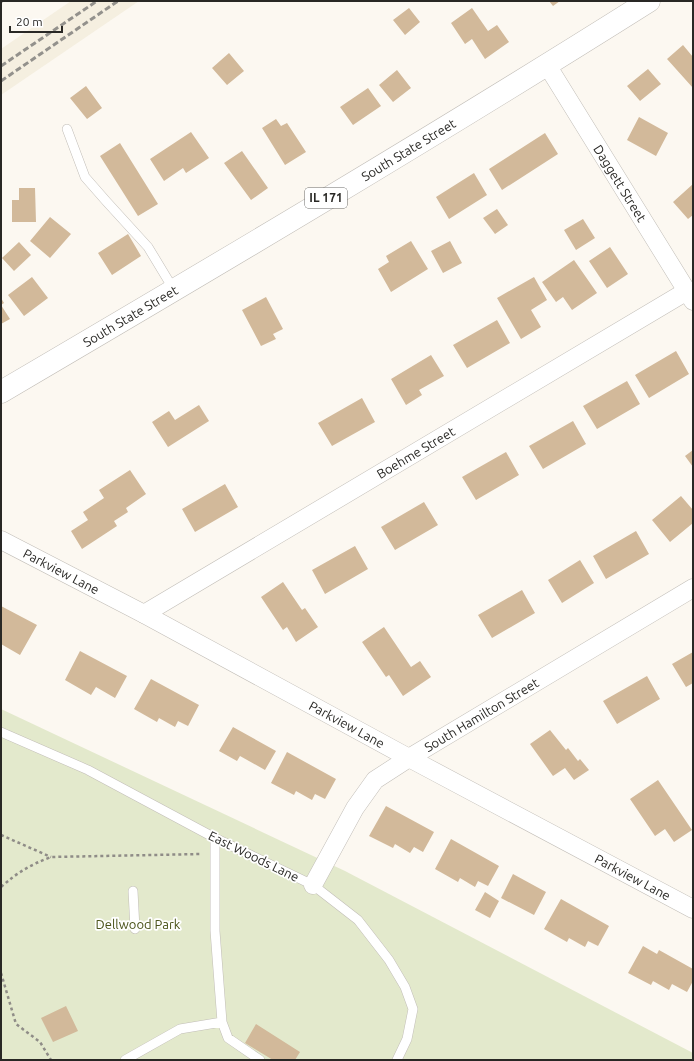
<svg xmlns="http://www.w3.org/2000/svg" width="694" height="1061" font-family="Ubuntu,sans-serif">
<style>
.built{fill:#f5efe0}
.green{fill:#e3e9cc}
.building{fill:#d2b99a}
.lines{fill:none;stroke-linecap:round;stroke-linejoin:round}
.lane-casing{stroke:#c2beb8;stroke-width:10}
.street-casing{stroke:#c2beb8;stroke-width:19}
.primary-casing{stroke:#c2beb8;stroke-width:23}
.path{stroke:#8f8c87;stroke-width:2.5;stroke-dasharray:3 3;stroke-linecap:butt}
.lane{stroke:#fff;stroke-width:9}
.street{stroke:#fff;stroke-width:18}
.primary{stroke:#fff;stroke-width:22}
.rail{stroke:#93918c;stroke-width:3;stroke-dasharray:6 3;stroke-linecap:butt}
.labels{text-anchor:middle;stroke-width:3.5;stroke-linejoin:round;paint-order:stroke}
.shield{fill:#fff;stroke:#696866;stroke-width:1}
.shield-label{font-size:12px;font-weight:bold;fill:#292825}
.street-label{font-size:13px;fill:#292825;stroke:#fff}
.park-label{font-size:13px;fill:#495218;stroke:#fff}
</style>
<rect width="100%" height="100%" fill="#fcf8f1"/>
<path class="built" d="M71 1H139L1 95V49Z"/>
<path class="green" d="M1 709 345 871 693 1053V1060H1Z"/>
<path class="building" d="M549 1H560L553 6Z
M409 8 420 22 405 35 393 20Z
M472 8 488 31 497 25 509 42 485 59 472 39 465 44 451 23Z
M683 45 693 57V88L667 59Z
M229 53 244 71 227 85 212 68Z
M648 69 661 84 640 101 627 86Z
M397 70 411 88 393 102 379 85Z
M86 86 102 108 87 119 70 98Z
M368 88 381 106 353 125 340 107Z
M639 117 668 133 656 156 627 140Z
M276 119 281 126 287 123 306 152 285 165 262 128Z
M191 132 209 158 186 173 183 168 164 181 150 159Z
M545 133 558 154 502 190 489 169Z
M120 143 158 204 138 216 100 156Z
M242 151 268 188 251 200 224 163Z
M474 173 487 195 449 219 436 197Z
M693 184V215L688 219 673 202Z
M19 188H35L36 222H12V200H19Z
M497 209 508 225 495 234 483 218Z
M50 217 71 234 50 258 30 241Z
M583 219 595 238 576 250 564 230Z
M128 234 141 256 112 275 98 253Z
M411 241 428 269 391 292 378 269 389 262 386 256Z
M450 241 462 263 443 273 431 251Z
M19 242 31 255 14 271 2 258Z
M610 247 628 274 607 288 589 261Z
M574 260 597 293 572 310 563 297 556 302 542 282Z
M32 277 48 298 24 316 8 295Z
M534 277 547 300 531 310 541 327 521 339 497 298Z
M266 297 283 329 273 334 276 339 261 346 242 310Z
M1 298 4 303 1 305 10 319 1 324Z
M497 320 510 343 467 368 453 345Z
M676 351 689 374 649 398 635 375Z
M431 355 444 376 419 390 422 395 406 405 391 379Z
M627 381 640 404 597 429 583 406Z
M362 398 375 422 332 446 318 423Z
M199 405 209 421 168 447 152 422 169 411 175 420Z
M573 421 586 444 543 469 529 446Z
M693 450V467L685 456Z
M506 452 519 475 476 500 462 477Z
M130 470 146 494 126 508 128 512 114 521 117 526 82 549 71 531 88 520 83 512 104 498 99 490Z
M225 484 238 507 195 532 182 509Z
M681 496 693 510V523L670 542 652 520Z
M424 502 438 525 395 550 381 527Z
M636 531 649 554 606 579 593 556Z
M355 546 368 569 325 594 312 570Z
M580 560 594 583 562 603 548 580Z
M283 582 302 610 305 608 318 627 296 642 287 627 283 630 261 597Z
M522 590 535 613 492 638 478 615Z
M1 606 37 625 20 655 1 644Z
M384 627 411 667 420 661 431 677 403 696 389 675 386 677 362 642Z
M80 651 127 676 115 698 96 687 91 695 65 680Z
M693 652V683L686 687 672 664Z
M647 676 660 699 617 724 603 701Z
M151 679 199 705 188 726 178 721 175 727 159 718 157 722 134 709Z
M233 727 276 751 265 770 240 756 237 761 219 751Z
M550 730 566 750 568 748 578 761 580 759 589 770 574 780 565 768 553 776 530 744Z
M287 752 336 779 325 799 315 794 312 800 296 791 294 795 271 783Z
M658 780 692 830 674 842 665 829 655 836 630 799Z
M386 806 434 832 423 852 414 847 410 853 395 844 393 848 369 836Z
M451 839 499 866 488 886 478 881 475 887 460 878 458 882 435 869Z
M513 874 546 892 534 915 501 898Z
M485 892 499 901 490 918 475 910Z
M561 899 609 926 598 946 588 941 585 947 569 938 567 942 544 929Z
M643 946 657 954 659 950 693 969V981L687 992 672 984 669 990 653 981 651 985 628 973Z
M66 1006 78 1031 53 1042 41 1018Z
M256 1024 300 1052 295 1060H273L245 1043Z"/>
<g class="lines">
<defs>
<path id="lane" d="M67 129 85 177 106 201 148 247 174 290
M1 732 88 770 215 838 313 885 358 920 389 960 405 987 413 1009 407 1039 397 1060
M215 838V931L222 1022 228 1038 260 1060
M133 891 135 929
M125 1060 180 1029 222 1022"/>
<g id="street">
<path id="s1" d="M547 65 693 301"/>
<path id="s2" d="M1 540 144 614 409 758 693 909"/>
<path id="s3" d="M144 614 687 291"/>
<path id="s4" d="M313 885 355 808 375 780 409 758 693 588"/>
</g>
<g id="primary">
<path id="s5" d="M1 392C219 264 435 136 649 1"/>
</g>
</defs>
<use href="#lane" class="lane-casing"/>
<use href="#street" class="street-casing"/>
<use href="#primary" class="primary-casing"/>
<path class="path" d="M1 2 2 1
M1 835 51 857
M1 887C18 872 30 865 51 857L202 854
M1 973 16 1024 40 1042 51 1060"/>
<use href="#lane" class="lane"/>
<use href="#street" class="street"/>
<use href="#primary" class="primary"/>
<path class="rail" d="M1 66 97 1
M1 81 118 1"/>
</g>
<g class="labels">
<rect class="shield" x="305" y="188" width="42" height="20" rx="3"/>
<g class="shield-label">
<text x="326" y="202">IL 171</text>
</g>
<g class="street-label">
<text dy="5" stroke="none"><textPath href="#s5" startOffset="474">South State Street</textPath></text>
<text dy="5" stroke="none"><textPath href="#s1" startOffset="139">Daggett Street</textPath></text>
<text dy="5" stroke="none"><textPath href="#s5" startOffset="150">South State Street</textPath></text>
<text dy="5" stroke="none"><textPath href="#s3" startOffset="316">Boehme Street</textPath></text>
<text dy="5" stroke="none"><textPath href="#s2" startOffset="68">Parkview Lane</textPath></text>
<text dy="5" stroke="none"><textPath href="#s4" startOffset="247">South Hamilton Street</textPath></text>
<text dy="5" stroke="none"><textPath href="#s2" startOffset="392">Parkview Lane</textPath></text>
<text transform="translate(254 856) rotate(26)" y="5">East Woods Lane</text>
<text dy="5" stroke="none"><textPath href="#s2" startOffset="716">Parkview Lane</textPath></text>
</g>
<g class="park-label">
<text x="138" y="929">Dellwood Park</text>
</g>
</g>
<rect width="694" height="1061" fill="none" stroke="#292825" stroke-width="4"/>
<path d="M10 26v6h52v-6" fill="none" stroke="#292825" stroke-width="2"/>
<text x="16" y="26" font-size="12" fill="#292825" stroke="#ffffff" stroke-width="3" paint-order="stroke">20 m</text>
</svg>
